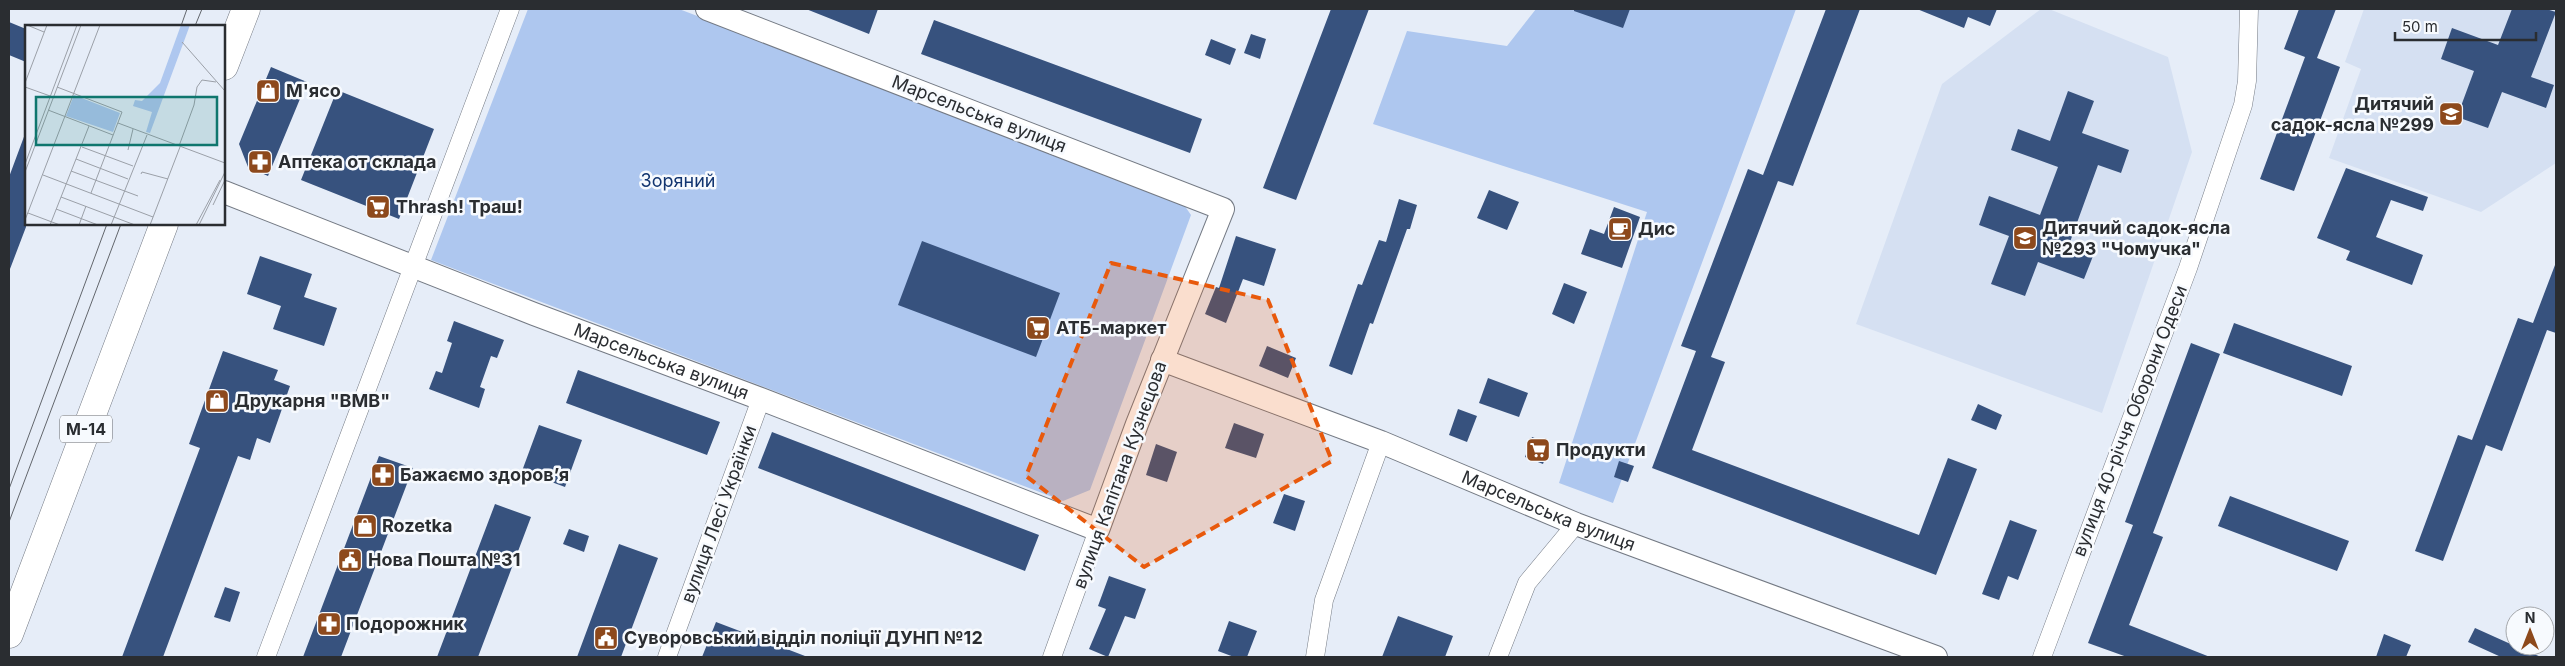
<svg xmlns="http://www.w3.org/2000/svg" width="2565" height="666" font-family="Inter,sans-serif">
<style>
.built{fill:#d5e0f2}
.green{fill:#aec7ef}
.building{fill:#37527e}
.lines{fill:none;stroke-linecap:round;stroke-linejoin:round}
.minor-casing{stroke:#747a84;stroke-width:19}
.tertiary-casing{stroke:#747a84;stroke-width:24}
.primary-casing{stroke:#747a84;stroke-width:29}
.minor{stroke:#fff;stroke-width:18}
.tertiary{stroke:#fff;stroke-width:22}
.primary{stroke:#fff;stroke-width:28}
.tram{stroke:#62666c;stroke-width:1}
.marked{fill:#e8590c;fill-opacity:0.2;stroke:#e8590c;stroke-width:4;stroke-dasharray:10 6;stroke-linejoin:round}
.labels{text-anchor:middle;stroke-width:5;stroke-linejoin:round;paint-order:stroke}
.shield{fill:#f7fafe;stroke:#686a6e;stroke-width:1}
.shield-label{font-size:16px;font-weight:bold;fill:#2a2d31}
.poi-label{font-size:18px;font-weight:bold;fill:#2a2d31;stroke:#f7fafe;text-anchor:start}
.street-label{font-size:18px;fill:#2a2d31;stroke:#f7fafe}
.park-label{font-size:18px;fill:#123570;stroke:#f7fafe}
.inset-road{fill:none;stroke:#9ba0a8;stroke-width:1}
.view{fill:#0f766e;fill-opacity:0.15;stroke:#0f766e;stroke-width:2.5}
.inset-edge{fill:none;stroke:#2a2d31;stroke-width:2.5}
</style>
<rect width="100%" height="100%" fill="#e6edf8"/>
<path class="built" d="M2041 9H2049L2168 57 2192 152 2102 413 1856 324 1942 84Z
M2364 9H2556V163L2481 212 2329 158 2361 69 2345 62Z"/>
<path class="green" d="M528 9H679L1182 202 1191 215 1090 490 1063 501 431 260Z
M1536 9H1796L1613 503 1559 483 1647 212 1373 124 1407 31 1507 46Z"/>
<path class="building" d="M806 9H878L869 34Z
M1331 9H1369L1296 200 1263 188Z
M1574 9H1630L1623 28 1574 11Z
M1826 9H1860L1793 186 1778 181 1711 357 1725 362 1692 450 1919 535 1948 458 1977 469 1936 575 1652 468 1696 351 1681 346 1748 169 1763 175Z
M1917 9H1997L1990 26 1968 17 1964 28Z
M2299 9H2336L2317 58 2340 67 2294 191 2260 179 2305 57 2284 49Z
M2512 9H2546L2556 12 2531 77 2554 85 2546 108 2502 92 2488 128 2457 117 2474 71 2441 59 2452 28 2498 45Z
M934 20 1202 119 1190 153 921 54Z
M9 22 26 29V62L9 55Z
M1251 34 1266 39 1260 59 1244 53Z
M1211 39 1236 49 1230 65 1205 55Z
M271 67 307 82 268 176 248 167 239 144Z
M337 90 434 129 399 219 301 180Z
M2068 91 2094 101 2082 133 2129 150 2121 173 2098 165 2070 242 2095 251 2084 279 2038 262 2025 296 1991 284 2009 236 1979 225 1989 196 2040 215 2058 167 2011 150 2018 129 2050 141Z
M25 134 26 227 10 269 9 177Z
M2346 168 2428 197 2423 211 2391 200 2376 237 2423 255 2412 285 2346 260 2350 251 2317 238Z
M1489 190 1519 202 1507 230 1477 218Z
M1399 199 1417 205 1410 229H1407L1373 324 1370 323 1352 375 1329 366 1358 284 1362 285 1379 240 1386 242Z
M1614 207 1640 217 1622 268 1581 254 1590 229 1604 234Z
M1236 236 1276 249 1264 286 1243 279 1226 323 1205 314 1216 287 1219 288Z
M922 241 1060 293 1036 357 898 305Z
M260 256 312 274 304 297 337 308 324 346 273 329 281 306 247 294Z
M2555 265 2556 333 2547 330 2502 451 2486 445 2443 561 2415 551 2458 435 2472 440 2518 318 2533 323Z
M1564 283 1587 292 1574 324 1552 314Z
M454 321 504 340 497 358 491 356 480 387 485 389 479 408 429 389 436 371 442 373 452 343 447 341Z
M2234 323 2352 366 2342 396 2223 353Z
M2191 343 2220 354 2153 533 2163 537 2129 625 2210 657H2127L2088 643 2133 525 2125 522Z
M1267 346 1296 358 1288 378 1259 366Z
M223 351 278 370 274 380 290 386 270 443 257 438 250 460 238 456 163 657H122L200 448 189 444Z
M578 370 720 422 707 455 566 403Z
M1488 378 1528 393 1519 417 1479 403Z
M1978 404 2002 415 1996 430 1971 420Z
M1458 409 1477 416 1467 442 1449 435Z
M1234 423 1264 434 1256 458 1225 448Z
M539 425 582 440 565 487 522 471Z
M772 432 1039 535 1025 571 758 468Z
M1532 437 1550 444 1543 464 1525 457Z
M1156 444 1177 452 1167 482 1146 475Z
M379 456 413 468 341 657H303Z
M1619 461 1634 466 1628 482 1614 477Z
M1284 494 1305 501 1295 531 1273 523Z
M2230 496 2349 541 2337 571 2218 526Z
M495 504 531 517 478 657H437Z
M2010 520 2037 530 2018 580 2008 576 1999 600 1982 594Z
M569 529 589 536 584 552 563 544Z
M619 544 658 558 621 657H577Z
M1109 576 1146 589 1135 619 1125 616 1108 657 1089 649 1106 609 1098 606Z
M225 587 240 592 230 622 214 617Z
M1398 616 1453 636 1445 657H1382Z
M1229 621 1257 631 1247 657H1234L1218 651Z
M716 622 805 656V657H702Z
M2475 628 2515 646 2541 657H2501L2468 642Z
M2384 634 2411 645 2406 657H2376Z"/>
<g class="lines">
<defs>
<path id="minor" d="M266 657 510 9
M667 657 761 399
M1052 657 1098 530
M1315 657 1324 600 1381 442
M1498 657 1527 583 1576 524
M2042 657 2188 268 2243 105 2247 81 2249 9"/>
<g id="tertiary">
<path id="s1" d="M224 192 534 314 761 399 1098 530 1137 424 1223 209 707 9"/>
<path id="s2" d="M1162 360 1381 442 1576 524 1936 657"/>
</g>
<path id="primary" d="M224 66 246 9
M9 634 164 224"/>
</defs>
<use href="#minor" class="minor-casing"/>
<use href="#tertiary" class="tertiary-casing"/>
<use href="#primary" class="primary-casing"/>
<use href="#minor" class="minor"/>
<use href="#tertiary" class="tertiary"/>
<use href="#primary" class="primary"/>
<path class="tram" d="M181 26 187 9
M195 26 202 9
M9 489 107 224
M9 522 121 224"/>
</g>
<path class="marked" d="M1111 263 1268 300 1332 461 1144 567 1026 476Z"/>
<defs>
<symbol id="shop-square" viewBox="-11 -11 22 22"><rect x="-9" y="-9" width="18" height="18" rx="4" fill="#8d491c" stroke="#f7fafe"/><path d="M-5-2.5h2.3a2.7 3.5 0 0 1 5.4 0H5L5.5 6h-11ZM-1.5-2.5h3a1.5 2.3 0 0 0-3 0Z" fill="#fff"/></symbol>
<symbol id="school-square" viewBox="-11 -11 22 22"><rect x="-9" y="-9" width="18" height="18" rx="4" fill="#8d491c" stroke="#f7fafe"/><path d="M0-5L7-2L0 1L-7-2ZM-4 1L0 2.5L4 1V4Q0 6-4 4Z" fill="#fff"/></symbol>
<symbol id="pharmacy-square" viewBox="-11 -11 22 22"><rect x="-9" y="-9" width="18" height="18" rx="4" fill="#8d491c" stroke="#f7fafe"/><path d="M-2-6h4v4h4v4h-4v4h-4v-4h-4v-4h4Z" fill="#fff"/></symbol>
<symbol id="supermarket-square" viewBox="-11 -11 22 22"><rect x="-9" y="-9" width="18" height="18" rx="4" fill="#8d491c" stroke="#f7fafe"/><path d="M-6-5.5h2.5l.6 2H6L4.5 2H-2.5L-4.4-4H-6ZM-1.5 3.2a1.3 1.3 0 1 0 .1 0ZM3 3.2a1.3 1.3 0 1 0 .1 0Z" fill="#fff"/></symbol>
<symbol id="cafe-square" viewBox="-11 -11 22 22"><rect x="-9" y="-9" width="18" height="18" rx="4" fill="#8d491c" stroke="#f7fafe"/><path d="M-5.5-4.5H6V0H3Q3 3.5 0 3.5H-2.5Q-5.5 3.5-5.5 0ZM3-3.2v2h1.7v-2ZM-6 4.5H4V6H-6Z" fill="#fff"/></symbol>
<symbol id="civic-square" viewBox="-11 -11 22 22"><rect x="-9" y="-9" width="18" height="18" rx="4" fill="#8d491c" stroke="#f7fafe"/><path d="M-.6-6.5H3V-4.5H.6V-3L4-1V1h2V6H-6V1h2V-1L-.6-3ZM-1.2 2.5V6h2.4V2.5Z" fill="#fff"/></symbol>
</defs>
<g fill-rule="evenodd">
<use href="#shop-square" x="254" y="77" width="28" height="28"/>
<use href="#school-square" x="2437" y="100" width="28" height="28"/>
<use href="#pharmacy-square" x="246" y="148" width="28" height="28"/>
<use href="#supermarket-square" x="364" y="193" width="28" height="28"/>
<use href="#cafe-square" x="1606" y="215" width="28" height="28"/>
<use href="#school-square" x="2011" y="224" width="28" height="28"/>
<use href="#supermarket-square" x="1024" y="314" width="28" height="28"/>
<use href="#shop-square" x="203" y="387" width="28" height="28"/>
<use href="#supermarket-square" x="1524" y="436" width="28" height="28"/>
<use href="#pharmacy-square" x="369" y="461" width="28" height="28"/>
<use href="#shop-square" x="351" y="512" width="28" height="28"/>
<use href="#civic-square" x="336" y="546" width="28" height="28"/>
<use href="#pharmacy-square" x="315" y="610" width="28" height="28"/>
<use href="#civic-square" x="592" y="624" width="28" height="28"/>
</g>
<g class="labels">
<rect class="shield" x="60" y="415.5" width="52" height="27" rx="4"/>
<g class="shield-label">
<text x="86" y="435">М-14</text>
</g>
<g class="poi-label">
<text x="286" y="97">М'ясо</text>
<text x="2434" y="110" text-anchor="end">Дитячий<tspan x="2434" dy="21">садок-ясла №299</tspan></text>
<text x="278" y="168">Аптека от склада</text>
<text x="396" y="213">Thrash! Траш!</text>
<text x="2042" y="234">Дитячий садок-ясла<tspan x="2042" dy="21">№293 "Чомучка"</tspan></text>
<text x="1638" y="235">Дис</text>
<text x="1056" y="334">АТБ-маркет</text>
<text x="234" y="407">Друкарня "ВМВ"</text>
<text x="1556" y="456">Продукти</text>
<text x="400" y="481">Бажаємо здоровʼя</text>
<text x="382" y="532">Rozetka</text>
<text x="368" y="566">Нова Пошта №31</text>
<text x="346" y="630">Подорожник</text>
<text x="624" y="644">Суворовський відділ поліції ДУНП №12</text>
</g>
<g class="street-label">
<text transform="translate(979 114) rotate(21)" y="6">Марсельська вулиця</text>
<text dy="6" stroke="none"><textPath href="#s1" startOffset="469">Марсельська вулиця</textPath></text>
<text transform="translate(2130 421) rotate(-69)" y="6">вулиця 40-річчя Оборони Одеси</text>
<text transform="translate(1120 475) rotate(-70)" y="6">вулиця Капітана Кузнєцова</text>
<text dy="6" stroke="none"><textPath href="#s2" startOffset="415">Марсельська вулиця</textPath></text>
<text transform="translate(719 514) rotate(-70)" y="6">вулиця Лесі Українки</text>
</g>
<g class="park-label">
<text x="678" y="187">Зоряний</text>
</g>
</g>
<g transform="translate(25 25)">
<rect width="200" height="200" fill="#e6edf8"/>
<path d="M156 0H165L125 108 121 107 127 87 108 81 110 75 117 76 135 58ZM49 70 95 88 88 107 41 91Z" fill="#aec7ef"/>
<path class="inset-road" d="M2 0 19 7M157 17 200 66M0 58 22 0M0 62 28 72M32 62 97 87 66 168M23 85 88 110M93 98 200 138M154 121 169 80 172 62 177 55 191 57M57 122 108 141M103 125 108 104M51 134 103 154M0 139 52 0M46 146 113 171M0 147 56 0M116 149 117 147 143 154M18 150 128 192M36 172 110 200M188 180 200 155M31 184 73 200M3 188 35 200M0 195 75 0M25 200 64 101M54 200 61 181M86 200 122 110M125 200 155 122M171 200 195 155M174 200 200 147"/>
<path class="view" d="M11 72H192V120H11Z"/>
<rect width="200" height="200" class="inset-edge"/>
</g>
<rect width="2565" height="666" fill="none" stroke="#2a2d31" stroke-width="20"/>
<g transform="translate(2530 631)"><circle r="24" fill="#f7fafe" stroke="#a5a8ac"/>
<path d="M0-4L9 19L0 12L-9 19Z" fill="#8d491c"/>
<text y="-8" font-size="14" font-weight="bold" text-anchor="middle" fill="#2a2d31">N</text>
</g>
<path d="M2395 32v8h141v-8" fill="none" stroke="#2a2d31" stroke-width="2.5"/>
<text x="2402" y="32" font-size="15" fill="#2a2d31" stroke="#f7fafe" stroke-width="4" paint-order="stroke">50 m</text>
</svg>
